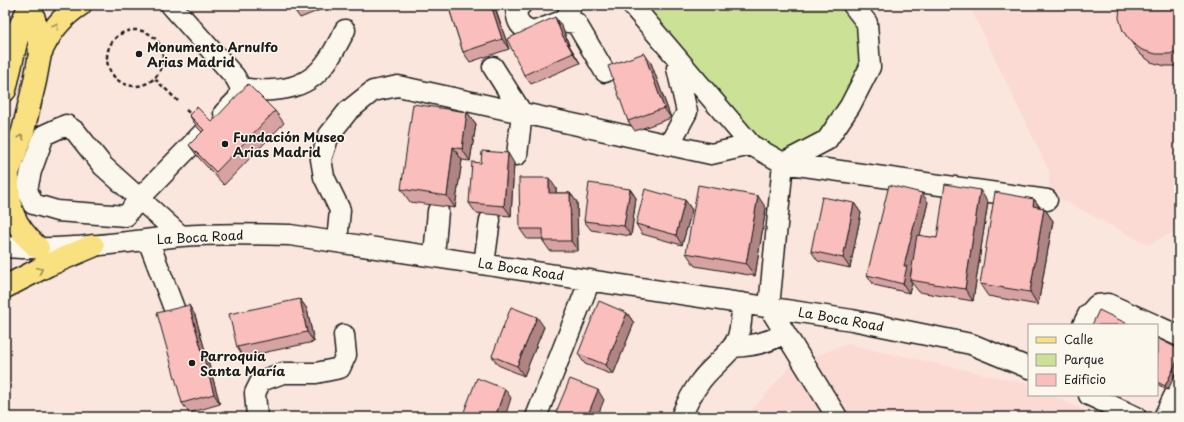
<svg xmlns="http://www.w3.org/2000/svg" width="1184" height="422" font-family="'Playpen Sans',sans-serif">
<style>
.built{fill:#fbdad4}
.green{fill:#cbe196;stroke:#747e59}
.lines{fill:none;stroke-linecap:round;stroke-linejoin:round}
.minor-casing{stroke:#1c1c1c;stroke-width:23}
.major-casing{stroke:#1c1c1c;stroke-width:25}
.path{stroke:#1c1c1c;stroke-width:2.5;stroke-dasharray:4 3;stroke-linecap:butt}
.minor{stroke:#fbf7ec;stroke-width:20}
.major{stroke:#f9e181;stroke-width:22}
.wall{fill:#d7a3a2;stroke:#1c1c1c}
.shaded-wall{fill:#af8584;stroke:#1c1c1c}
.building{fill:#fabebc;stroke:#1c1c1c}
.oneway{stroke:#968854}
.poi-dot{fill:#1c1c1c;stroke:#fbf7ec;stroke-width:1.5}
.labels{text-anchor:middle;stroke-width:3;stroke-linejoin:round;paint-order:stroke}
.poi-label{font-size:13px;font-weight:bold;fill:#1c1c1c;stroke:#fbf7ec;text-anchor:start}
.street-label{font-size:13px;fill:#1c1c1c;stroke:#fbf7ec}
</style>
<rect width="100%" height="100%" fill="#fbe6de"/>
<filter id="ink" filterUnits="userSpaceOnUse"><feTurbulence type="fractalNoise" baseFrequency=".025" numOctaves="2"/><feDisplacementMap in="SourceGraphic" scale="8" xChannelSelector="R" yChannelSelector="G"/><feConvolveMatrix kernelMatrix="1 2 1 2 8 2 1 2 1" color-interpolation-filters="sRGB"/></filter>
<g filter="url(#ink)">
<path class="built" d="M969 5H1179V229L1148 245 1049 193V171Z
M848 344 1029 384V395H1052L1098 417H746L792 364Z"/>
<path class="green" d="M644 5H841L858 23 862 64 824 131 780 154 764 148Z"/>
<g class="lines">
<defs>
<path id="minor" d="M171 5 235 77 241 88 238 99 224 113
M521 5 516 9C517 23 520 28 533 32L562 21 568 16 570 8 568 5
M632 5 751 145 783 163 1047 200
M562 21 576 23 605 72
M493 67 522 113 517 155
M241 88C251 89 262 91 272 90 315 88 327 65 345 30
M669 145 687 112 677 68
M783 163 769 307 837 417
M783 163 827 140 850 106 870 67 867 23 853 5
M132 208 139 199 203 133
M126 216 57 211 33 204 27 190 31 171 44 135 66 125 76 132 103 166 181 236
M148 240 178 319
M337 242 340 210 324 177 321 159 329 135 348 111 373 91 398 86 711 154 751 145
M5 247C64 252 122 242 181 236 217 233 253 234 290 235L852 320 971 344 1029 368
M434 256 438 211
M484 264 490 220
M1083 325 1088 315 1097 305 1108 304 1155 325
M1157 326 1179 336
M733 347C752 346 768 343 785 333
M1089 395 1136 417
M257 417 255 393 261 381 283 373H316L340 368 346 355 344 335
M536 417 590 280
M681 417C686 405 692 393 700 382 711 366 731 355 738 337 741 326 742 314 742 303
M1164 417 1179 386"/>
<path id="major" d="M40 54C49 33 61 17 80 5
M5 90 19 29 30 5
M8 174C7 208 13 225 38 248
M5 181 23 131 35 81 40 54 38 33 30 5
M5 287 48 265 93 246"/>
</defs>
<use href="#minor" class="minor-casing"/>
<use href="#major" class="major-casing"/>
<path class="path" d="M107 58a28 28 0 1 1 56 0a28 28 0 1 1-56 0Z
M155 79 178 101
M186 110 193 116"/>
<use href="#minor" class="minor"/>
<use href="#major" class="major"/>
</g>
<path class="wall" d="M292 5H323L325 8 300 18 293 8Z
M448 5H494L509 49 470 62 463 52Z
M1179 5V66H1165L1151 62 1140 54 1123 31Z
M562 27 569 45 580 63 531 84 524 75Z
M651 63 671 118 635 131 628 121Z
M275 111 284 123 224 185 198 157 189 145 202 132 198 128 189 115 212 122Z
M467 112 476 124 470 161 462 160 455 208 410 202 401 189Z
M481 163H514L511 216 476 213 469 203Z
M556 188V193H570L577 202 578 251H550L543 241V239H527L520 229Z
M630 189 636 198 631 236 591 230 584 221Z
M1034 199 1040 207 1044 208 1053 221 1038 305 988 296 980 284Z
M685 200 692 210 682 245 642 234 636 224Z
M928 202 920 236 937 238 988 202 973 301 919 292 912 283 909 293 874 285 867 275Z
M854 203 861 213 850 268 818 261 811 251Z
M766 208 755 276 695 266 686 253Z
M300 299 307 309 314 342 243 357 237 347Z
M627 313 634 323 613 375 585 364 578 354Z
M195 315 220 404 189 413 182 403Z
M544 327 524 376 498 365 492 356Z
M1157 338 1168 390 1157 384Z"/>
<path class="shaded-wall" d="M491 5H494L509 49 502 39Z
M555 17 562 27 569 45 580 63 573 53 562 35Z
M644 53 651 63 671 118 664 108Z
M467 112 476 124 470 161 462 149Z
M453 147 462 160 455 208 447 196Z
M508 153 514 163 511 216 504 206Z
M549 178 556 188V203L549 193Z
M630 189 636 198 631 236 624 226Z
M980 190 988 202 973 301 965 289Z
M570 193 577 202 578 251 571 241Z
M922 193 928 202 911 273 910 280 912 283 909 293 903 284 904 266Z
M758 196 766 208 755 276 746 264Z
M1034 199 1042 211 1033 206Z
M685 200 692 210 682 245 676 235Z
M854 203 861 213 850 268 843 258Z
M1044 208 1053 221 1038 305 1030 292Z
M300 299 307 309 314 342 307 332Z
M189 305 195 315 220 404 214 394Z
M627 313 634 323 613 375 606 365Z
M537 317 544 327 524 376 517 366Z
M1179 357V366L1168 390 1165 386Z
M505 389 511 398 505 417H495Z
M598 390 604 400 597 417H587Z"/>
<path class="building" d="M292 5H300L293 8Z
M448 5H491L502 39 463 52Z
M1120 5H1179V50L1170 54H1156L1142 50 1131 42 1123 31 1119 18Z
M555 17 562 35 573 53 524 75 507 39Z
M644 53 664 108 628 121 608 66Z
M248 84 275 111 216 172 189 145 204 130 189 115 197 107 212 122Z
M413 104 467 112 462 149 453 147 447 196 401 189Z
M482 151 508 153 504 206 469 203 472 162 481 163Z
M519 178H549V193H570L571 241H543V229H520Z
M589 183 630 189 624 226 584 221Z
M945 184 980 190 965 289 910 280 917 235 937 238Z
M698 185 758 196 746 264 686 253Z
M889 185 922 193 904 266H907L903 284 867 275Z
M645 189 685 200 676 235 636 224Z
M995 192 1034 199 1033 206 1044 208 1030 292 980 284Z
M822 197 854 203 843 258 811 251Z
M300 299 307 332 237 347 229 314Z
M599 301 627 313 606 365 578 354Z
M189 305 214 394 182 403 157 313Z
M511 307 537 317 517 366 492 356Z
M1099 310 1130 325H1092Z
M1157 338 1179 349V357L1165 386 1157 382Z
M477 378 505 389 495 417H462Z
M570 379 598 390 587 417H554Z"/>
<defs><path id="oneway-chevron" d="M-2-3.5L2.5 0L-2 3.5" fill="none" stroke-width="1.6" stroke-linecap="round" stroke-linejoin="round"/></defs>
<g class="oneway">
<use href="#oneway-chevron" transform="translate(56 26) rotate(-52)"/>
<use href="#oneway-chevron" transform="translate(21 137) rotate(-72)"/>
<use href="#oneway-chevron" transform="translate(40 270) rotate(-25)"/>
</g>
</g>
<g class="poi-dot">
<circle cx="139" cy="54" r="4"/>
<circle cx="225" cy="144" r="4"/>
<circle cx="192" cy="363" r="4"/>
</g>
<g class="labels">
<g class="poi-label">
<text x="147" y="52">Monumento Arnulfo<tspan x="147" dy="15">Arias Madrid</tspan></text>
<text x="233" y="142">Fundación Museo<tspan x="233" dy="15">Arias Madrid</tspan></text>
<text x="200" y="361">Parroquia<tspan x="200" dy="15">Santa María</tspan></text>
</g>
<g class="street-label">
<text transform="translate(200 237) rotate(-3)" y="5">La Boca Road</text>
<text transform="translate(521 269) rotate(9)" y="5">La Boca Road</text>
<text transform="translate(841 319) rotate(10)" y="5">La Boca Road</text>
</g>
</g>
<rect width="1184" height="422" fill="none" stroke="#fbf7ec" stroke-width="20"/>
<rect x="10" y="10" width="1164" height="402" fill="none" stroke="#1c1c1c" stroke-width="1.5" filter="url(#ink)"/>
<rect x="1028" y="324" width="130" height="72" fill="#fbf7ec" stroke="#a29f99"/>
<rect x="1036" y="337" width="20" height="6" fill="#f9e181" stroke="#a29f99"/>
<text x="1064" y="344" font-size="12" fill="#1c1c1c">Calle</text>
<rect x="1036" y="354" width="20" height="12" fill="#cbe196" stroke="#a29f99"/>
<text x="1064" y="364" font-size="12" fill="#1c1c1c">Parque</text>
<rect x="1036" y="374" width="20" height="12" fill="#fabebc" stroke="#a29f99"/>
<text x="1064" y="384" font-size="12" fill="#1c1c1c">Edificio</text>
</svg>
